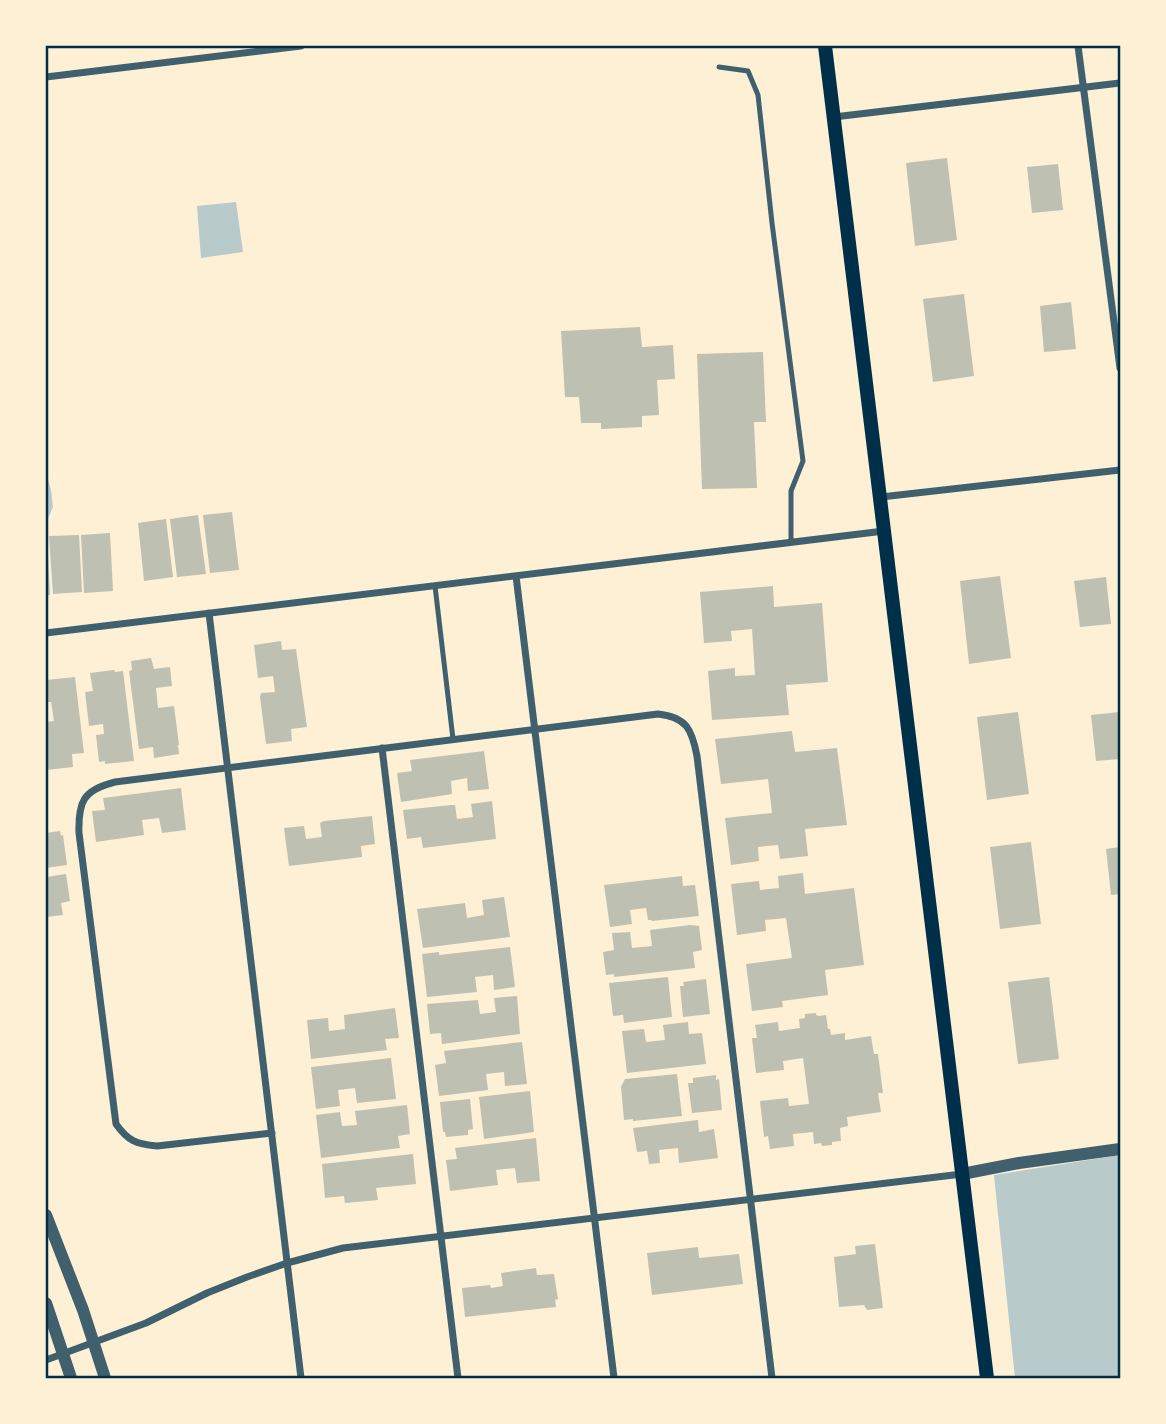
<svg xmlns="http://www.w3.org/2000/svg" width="1166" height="1424" font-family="'Space Grotesk',sans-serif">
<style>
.green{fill:#b9caca}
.building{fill:#bec0b2}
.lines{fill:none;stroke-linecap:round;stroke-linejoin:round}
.service{stroke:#3f606c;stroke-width:5}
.minor{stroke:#3f606c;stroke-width:7}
.tertiary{stroke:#3f606c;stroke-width:12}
.secondary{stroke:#003049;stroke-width:14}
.neatline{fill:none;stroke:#003049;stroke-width:2.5}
</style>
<rect width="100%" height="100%" fill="#fdf0d5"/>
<path class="green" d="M236 202 243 252 201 258 197 206Z
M46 472 51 490 53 507 46 523Z
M1120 1155V1378H1015L994 1175Z"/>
<path class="building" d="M947 158 957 240 915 246 906 163Z
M1058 164 1063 210 1032 213 1027 167Z
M964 294 974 376 933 382 923 299Z
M1071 302 1076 349 1044 352 1040 306Z
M640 327 642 347 673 345 675 379 657 380 659 415 642 416V427L601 429V423H581L579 397H565L561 331Z
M763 352 766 422H754L757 488 702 489 697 354Z
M232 512 239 570 210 573 203 515Z
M198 515 206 574 177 577 170 519Z
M166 519 173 577 144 581 138 523Z
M110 533 113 591 84 593 81 535Z
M79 535 82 592 53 594 49 536Z
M46 554H48L50 595H46Z
M1000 576 1011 658 969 664 960 581Z
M1106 577 1111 624 1080 627 1074 581Z
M773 586 774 607 822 603 828 682 786 685 789 715 712 720 708 671 735 668V676L755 675 752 629 731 631 732 641 704 643 700 592Z
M281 641 282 650 296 649 307 727 291 729 292 741 266 744 260 697 261 693 275 692 273 676 258 678 254 645Z
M151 658 154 669 170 667 172 686 156 688 158 708 174 706 179 745H178L179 754 154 758 153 747 139 749 129 671 132 670 131 661Z
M114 670 115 672 123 671 134 761 105 764V761L99 762 96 735 104 734 103 724 89 726 85 692 93 691 90 673Z
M75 677 84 753 72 754 73 767 46 770V722L54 721 51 702H46V680Z
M1018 712 1029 794 987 800 977 717Z
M1120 712V759L1096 761 1091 715Z
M792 731 795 752 837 748 847 825 805 829 808 856 780 859 778 845 758 847 759 861 731 865 725 818 772 813 768 779 721 784 715 739Z
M484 751 489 789 468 791 467 778 451 781 452 794 401 802 397 773 412 771 410 760Z
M181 788 186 830 162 833 159 818 142 820 144 835 96 842 92 811 105 810 103 798Z
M492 801 496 839 423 848 421 837 407 839 403 810 451 805H455L457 819 473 817 471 804Z
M372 816 375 844 361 846 362 857 289 866 284 828 304 826 306 839 322 837 320 823 324 821Z
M60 831 61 836 63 835 67 865 46 868V833Z
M1031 842 1041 924 1000 929 990 847Z
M1120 847V894L1111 895 1106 849Z
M803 873 805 894 854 888 864 965 825 970 828 995 782 1001 783 1007 752 1011 746 964 792 958 786 918 765 920 766 931 737 935 731 884 759 881 760 890 779 888 778 876Z
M66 874 70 901 61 903 63 915 46 917V877Z
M682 876 683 886 695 885 699 916 652 921 651 920H648L646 908 630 910 632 924 610 927 604 885Z
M504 897 510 937 423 948 417 909 465 903 467 918 484 915 482 900Z
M690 925 699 926 702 950 693 952 695 968 614 977V974L606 975 603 952 614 950 612 933 630 932 632 948 652 946 650 930Z
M510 947 515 987 494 990 493 975 475 977 477 992 427 997 422 954 439 952V955Z
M668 977 672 1017 624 1023 623 1015 613 1016 609 983Z
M1049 977 1059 1059 1018 1064 1008 982Z
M706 979 710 1014 683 1017 680 986H684L683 982Z
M517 996 520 1034 442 1044 441 1033 430 1034 427 1004 478 1000 480 1014 496 1012 494 998Z
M395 1008 399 1038 385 1039 387 1050 311 1059 307 1020 328 1018 329 1031 345 1029 344 1015Z
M816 1013V1015L819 1016 826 1015 828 1029H830L831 1035 845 1033V1040L871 1036 874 1054H878L883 1093H878L881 1112 847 1117 848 1126 840 1128 841 1141 832 1142V1145L822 1146 821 1143 814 1144 813 1132 793 1134 794 1146 770 1149 768 1136 764 1137 760 1101 788 1098 789 1106 809 1104 803 1058 783 1061 784 1070 756 1073 752 1038H757L755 1025 778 1022 779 1031 800 1028 799 1019 805 1018V1014Z
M688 1022 689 1034 702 1033 706 1064 627 1073 622 1031 644 1029 646 1042 665 1040 663 1025Z
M522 1042 527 1084 505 1086 504 1072 486 1074 488 1090 439 1096 435 1065 446 1063 444 1051Z
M391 1058 396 1099 357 1103 355 1088 338 1090 340 1106 316 1109 311 1067Z
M677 1074 682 1116 633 1121V1119L624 1120 621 1087 625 1079Z
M716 1075V1080L719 1079 722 1110 692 1113 688 1083H693V1078Z
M530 1091 534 1132 484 1139 479 1097Z
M470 1099 473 1129 468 1130V1135L446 1137 445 1132H443L440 1102Z
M407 1105 410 1134 398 1136 400 1148 321 1158 316 1115 340 1112 342 1126 357 1125 355 1111Z
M698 1120 699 1132 714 1129 718 1158 679 1163 678 1148 659 1150 660 1163 649 1164 647 1151 637 1152 633 1128Z
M536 1138 540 1181 517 1183 515 1168 496 1170 498 1185 450 1191 446 1160 457 1159 455 1148Z
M413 1154 416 1184 376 1188 378 1200 345 1203 344 1196 325 1198 322 1164Z
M875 1244 883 1308 867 1310 864 1305 839 1307 834 1257 856 1254 855 1246Z
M698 1247 699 1258 739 1254 743 1284 652 1295 647 1253Z
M536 1268 537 1275 554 1274 558 1299 555 1300 556 1307 465 1317 462 1288 490 1285 491 1288 503 1286 501 1273Z"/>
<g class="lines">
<path class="service" d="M719 67 748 71 758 95 772 223 803 461 791 491V542
M435 586 453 739"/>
<path class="minor" d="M1078 46 1120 368
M46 77 301 46
M834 117 1120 83
M881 497 1120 470
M516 576 614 1378
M209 613 301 1378
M46 633 884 531
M382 748 458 1378
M272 1133 157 1146C136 1144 128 1141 116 1124L79 833C78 802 83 790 115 782L658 714C687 717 692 730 697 756L772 1378
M46 1360 146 1323 207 1293 247 1277 287 1263 343 1248 962 1174"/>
<path class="tertiary" d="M962 1174 1019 1163 1120 1149
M46 1215 83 1310 105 1378
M46 1303 71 1378"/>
<path class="secondary" d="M825 46 987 1378"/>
</g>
<rect width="1166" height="1424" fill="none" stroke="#fdf0d5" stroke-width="94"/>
<rect x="47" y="47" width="1072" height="1330" class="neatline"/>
</svg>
